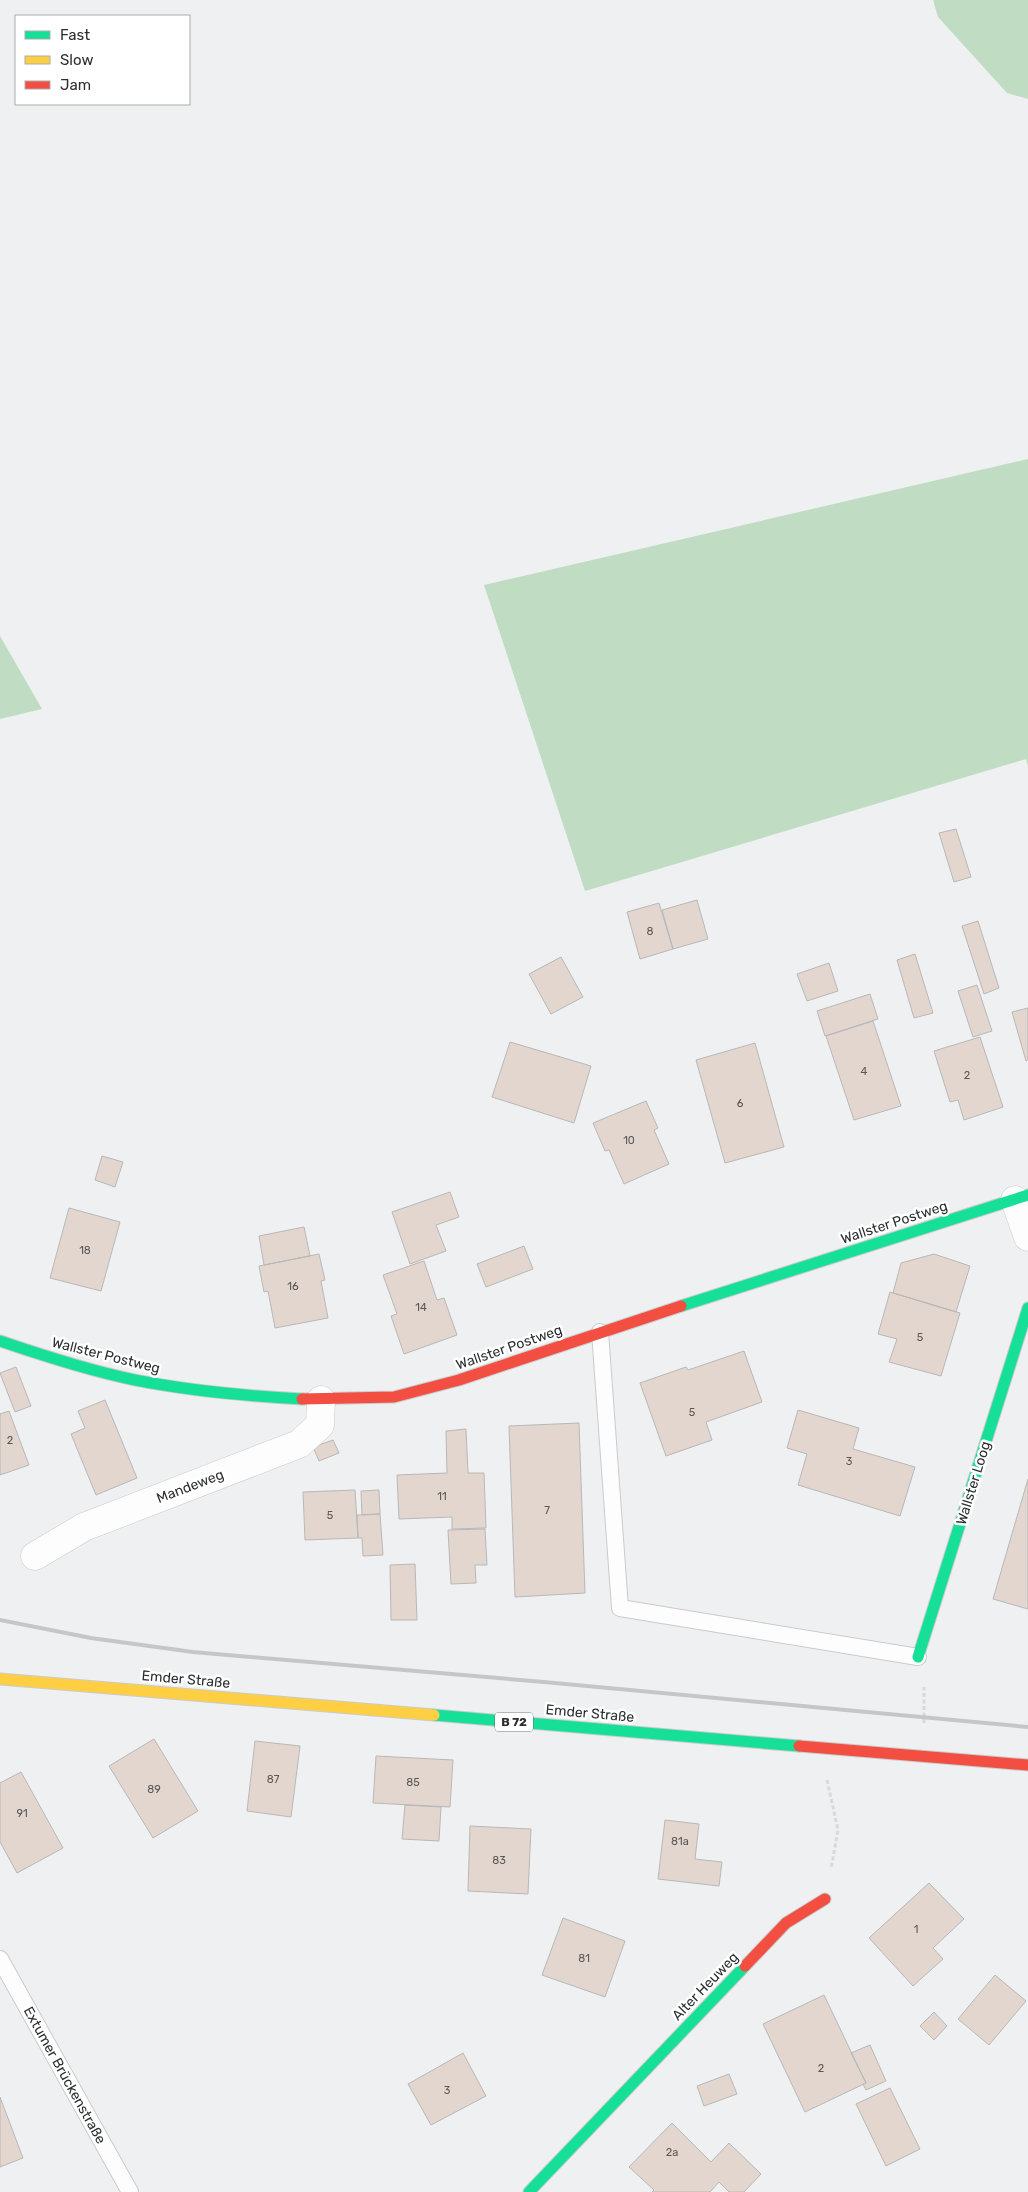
<svg xmlns="http://www.w3.org/2000/svg" width="1028" height="2192" font-family="Rubik,sans-serif">
<style>
.green{fill:#c0ddc3}
.building{fill:#e2d6ce;stroke:#b8b8b8}
.lines{fill:none;stroke-linecap:round;stroke-linejoin:round}
.lane-casing{stroke:#cacbcc;stroke-width:18}
.street-casing{stroke:#cacbcc;stroke-width:29}
.fast-casing{stroke:#cacbcc;stroke-width:13}
.slow-casing{stroke:#cacbcc;stroke-width:13}
.jam-casing{stroke:#cacbcc;stroke-width:13}
.path{stroke:#d9d9da;stroke-width:3;stroke-dasharray:4 2.5;stroke-linecap:butt}
.lane{stroke:#fdfdfd;stroke-width:16}
.street{stroke:#fdfdfd;stroke-width:28}
.fast{stroke:#16e098;stroke-width:11}
.slow{stroke:#ffcf43;stroke-width:11}
.jam{stroke:#f24e42;stroke-width:11}
.rail{stroke:#c6c6c7;stroke-width:4}
.labels{text-anchor:middle;stroke-width:5;stroke-linejoin:round;paint-order:stroke}
.number-label{font-size:11px;fill:#5a5857}
.shield{fill:#fff;stroke:#6c6d6d;stroke-width:1}
.shield-label{font-size:12px;font-weight:bold;fill:#2d2e2f}
.street-label{font-size:14px;fill:#2d2e2f;stroke:#fff}
</style>
<rect width="100%" height="100%" fill="#eff0f1"/>
<path class="green" d="M933 0H1028V99L1007 93 938 17Z
M1028 459V766L1026 759 585 891 484 585Z
M0 636 42 709 0 719Z"/>
<path class="building" d="M956 829 971 877 954 882 939 833Z
M697 900 708 939 673 949 662 910Z
M659 903 673 949 640 959 627 912Z
M978 921 999 988 984 994 962 926Z
M915 954 933 1013 914 1018 897 960Z
M561 957 583 997 551 1014 529 974Z
M829 963 838 991 807 1001 797 974Z
M977 985 992 1031 973 1037 958 991Z
M870 994 878 1019 825 1036 817 1011Z
M1028 1008V1060L1026 1061 1012 1012Z
M873 1021 901 1106 854 1120 826 1036Z
M980 1037 1003 1107 964 1120 958 1100 950 1102 934 1051Z
M510 1042 591 1066 574 1123 492 1097Z
M755 1043 784 1147 725 1163 696 1060Z
M646 1101 658 1128 654 1130 669 1164 624 1184 609 1150 605 1151 593 1123Z
M102 1156 123 1162 115 1187 95 1180Z
M450 1192 459 1217 436 1225 446 1251 410 1264 392 1212Z
M69 1208 120 1222 101 1291 50 1278Z
M304 1227 310 1256 264 1265 259 1236Z
M524 1246 533 1269 486 1287 477 1264Z
M319 1254 325 1280 321 1281 328 1318 275 1328 268 1291 264 1292 259 1266Z
M934 1254 970 1266 956 1312 893 1293 901 1263Z
M424 1261 437 1300 444 1298 457 1335 404 1354 391 1316 397 1314 383 1275Z
M890 1292 960 1313 941 1376 889 1362 897 1339 878 1334Z
M744 1351 762 1402 706 1422 712 1440 666 1456 640 1383 686 1367 688 1370Z
M16 1367 31 1406 15 1412 0 1373Z
M105 1400 137 1478 96 1495 71 1434 85 1428 78 1411Z
M798 1410 859 1428 853 1449 915 1467 900 1516 798 1485 807 1454 787 1448Z
M9 1411 29 1465 0 1475V1414Z
M579 1423 585 1593 515 1597 509 1426Z
M466 1429 468 1473H484L486 1528 452 1529V1517L399 1519 397 1475 447 1473 446 1431Z
M333 1440 339 1453 319 1461 313 1447Z
M1028 1479V1609L993 1599Z
M355 1490 358 1538 305 1540 303 1492Z
M379 1490 380 1514 362 1515 361 1491Z
M380 1514 383 1555 363 1556 362 1538H358L357 1515Z
M485 1529 487 1565H475L476 1583 451 1584 448 1530Z
M415 1564 417 1620H391L390 1565Z
M154 1739 198 1811 153 1838 109 1766Z
M255 1741 300 1746 291 1817 247 1811Z
M376 1756 453 1760 450 1807 373 1803Z
M21 1772 63 1848 17 1873 0 1842V1783Z
M405 1805 441 1807 439 1841 402 1839Z
M665 1820 699 1824 695 1859 722 1862 719 1886 658 1879Z
M470 1826 531 1829 528 1894 468 1891Z
M929 1883 964 1919 933 1948 943 1959 913 1986 869 1938Z
M563 1918 625 1941 605 1997 542 1975Z
M995 1975 1026 2001 989 2045 958 2019Z
M824 1995 866 2083 805 2112 763 2024Z
M934 2012 947 2026 934 2040 920 2026Z
M870 2045 886 2081 866 2090 863 2084 866 2083 851 2053Z
M463 2053 486 2096 431 2125 408 2084Z
M729 2074 737 2094 704 2106 697 2086Z
M890 2088 920 2149 886 2166 856 2104Z
M0 2097 23 2158 0 2167Z
M672 2123 711 2162 729 2143 761 2174 744 2192H729L719 2182 710 2192H652L654 2190 629 2167Z"/>
<g class="lines">
<defs>
<path id="lane" d="M600 1332 620 1608 918 1657
M0 1959 130 2192"/>
<path id="street" d="M1015 1200 1028 1237
M35 1556 84 1527 299 1444 320 1425 321 1400"/>
<path id="fast" d="M681 1306 1028 1195
M0 1341C44 1356 90 1371 135 1380 191 1391 246 1396 302 1399
M918 1657 1028 1308
M434 1715 799 1746
M529 2192 745 1966"/>
<path id="slow" d="M0 1679 434 1715"/>
<path id="jam" d="M302 1399 394 1397 459 1380 681 1306
M799 1746 1028 1765
M745 1966 786 1923 825 1899"/>
</defs>
<use href="#lane" class="lane-casing"/>
<use href="#street" class="street-casing"/>
<use href="#fast" class="fast-casing"/>
<use href="#slow" class="slow-casing"/>
<use href="#jam" class="jam-casing"/>
<path class="path" d="M924 1723V1687
M827 1780 838 1830 831 1869"/>
<use href="#lane" class="lane"/>
<use href="#street" class="street"/>
<use href="#fast" class="fast"/>
<use href="#slow" class="slow"/>
<use href="#jam" class="jam"/>
<path class="rail" d="M0 1620 91 1638 193 1652 544 1682 1028 1727"/>
</g>
<g class="labels">
<g class="number-label">
<text x="650" y="935">8</text>
<text x="864" y="1075">4</text>
<text x="967" y="1079">2</text>
<text x="740" y="1107">6</text>
<text x="629" y="1144">10</text>
<text x="85" y="1254">18</text>
<text x="293" y="1290">16</text>
<text x="421" y="1311">14</text>
<text x="920" y="1341">5</text>
<text x="692" y="1416">5</text>
<text x="10" y="1444">2</text>
<text x="849" y="1465">3</text>
<text x="442" y="1500">11</text>
<text x="547" y="1514">7</text>
<text x="330" y="1519">5</text>
<text x="273" y="1783">87</text>
<text x="413" y="1786">85</text>
<text x="154" y="1793">89</text>
<text x="22" y="1817">91</text>
<text x="680" y="1845">81a</text>
<text x="499" y="1864">83</text>
<text x="916" y="1933">1</text>
<text x="584" y="1962">81</text>
<text x="821" y="2072">2</text>
<text x="447" y="2094">3</text>
<text x="672" y="2156">2a</text>
</g>
<rect class="shield" x="495" y="1712.5" width="38" height="19" rx="4"/>
<g class="shield-label">
<text x="514" y="1726">B 72</text>
</g>
<g class="street-label">
<text transform="translate(894 1222) rotate(-18)" y="5">Wallster Postweg</text>
<text transform="translate(509 1347) rotate(-19)" y="5">Wallster Postweg</text>
<text transform="translate(106 1355) rotate(14)" y="5">Wallster Postweg</text>
<text transform="translate(973 1483) rotate(-73)" y="5">Wallster Loog</text>
<text transform="translate(190 1486) rotate(-21)" y="5">Mandeweg</text>
<text transform="translate(186 1679) rotate(5)" y="5">Emder Straße</text>
<text transform="translate(590 1713) rotate(5)" y="5">Emder Straße</text>
<text transform="translate(705 1986) rotate(-46)" y="5">Alter Heuweg</text>
<text transform="translate(65 2075) rotate(61)" y="5">Extumer Brückenstraße</text>
</g>
</g>
<rect x="15" y="15" width="175" height="90" fill="#ffffff" stroke="#ababac"/>
<rect x="25" y="31" width="25" height="8" fill="#16e098" stroke="#ababac"/>
<text x="60" y="40" font-size="15" fill="#2d2e2f">Fast</text>
<rect x="25" y="56" width="25" height="8" fill="#ffcf43" stroke="#ababac"/>
<text x="60" y="65" font-size="15" fill="#2d2e2f">Slow</text>
<rect x="25" y="81" width="25" height="8" fill="#f24e42" stroke="#ababac"/>
<text x="60" y="90" font-size="15" fill="#2d2e2f">Jam</text>
</svg>
